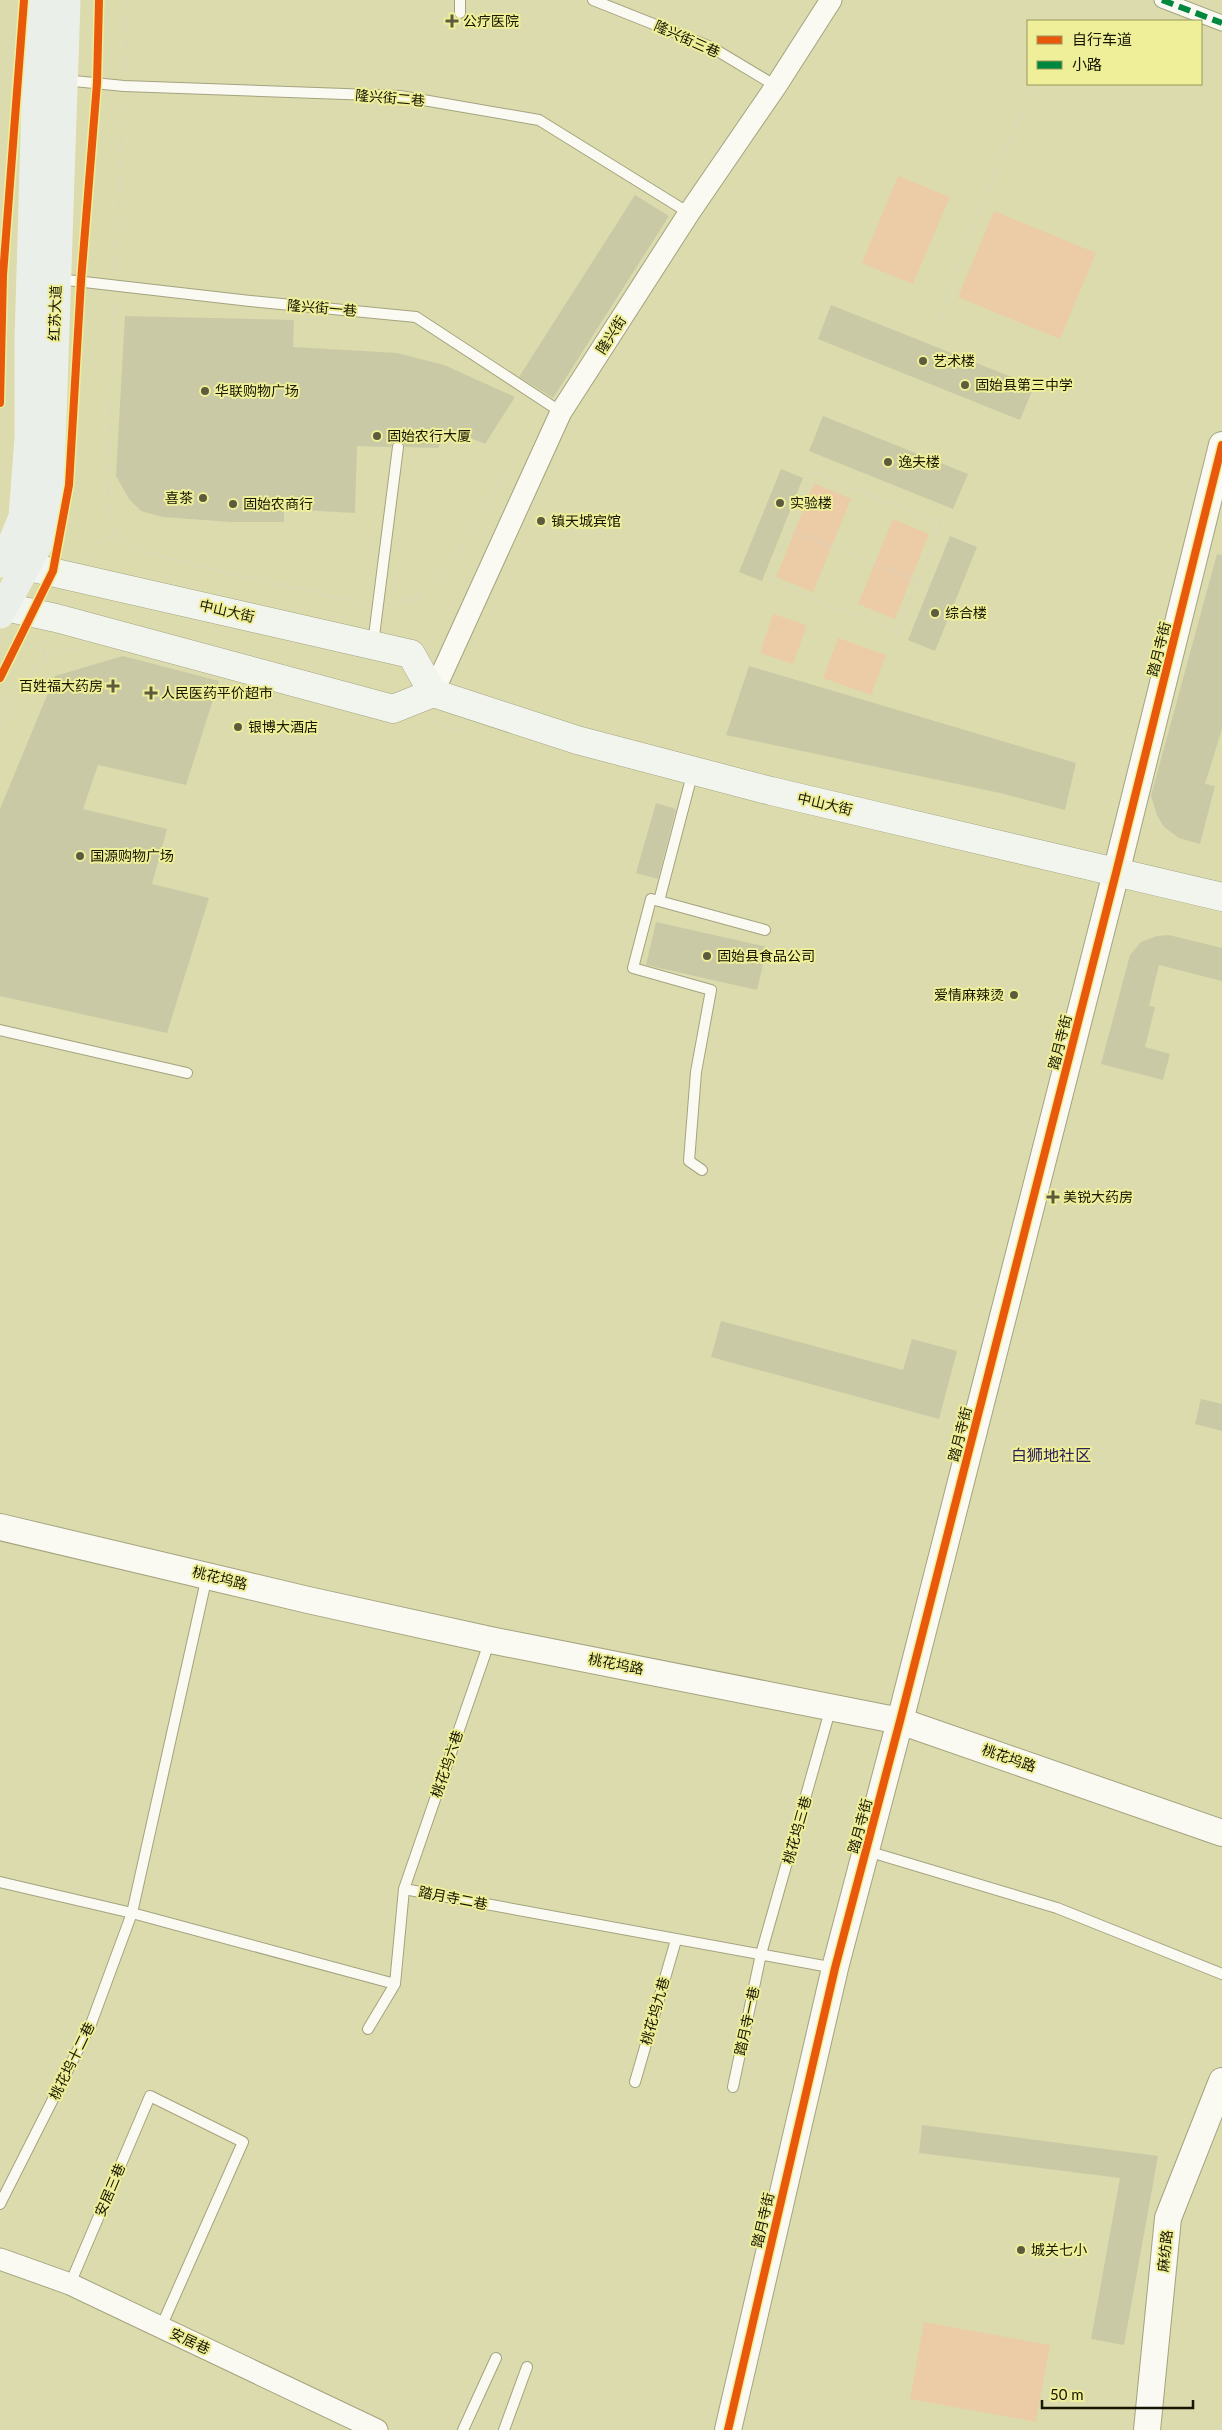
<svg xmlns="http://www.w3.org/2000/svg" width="1222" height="2430" font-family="Lato,'Noto Sans SC',sans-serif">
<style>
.green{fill:#eccca6}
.building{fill:#c9c9a6}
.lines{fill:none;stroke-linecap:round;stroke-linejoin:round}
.service-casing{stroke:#a4a37f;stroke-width:12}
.pedestrian-casing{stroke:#a4a37f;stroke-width:17}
.minor-casing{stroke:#a4a37f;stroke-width:23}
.tertiary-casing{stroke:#a4a37f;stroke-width:28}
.secondary-casing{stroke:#a4a37f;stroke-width:29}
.primary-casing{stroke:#efefda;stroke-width:29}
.path{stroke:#d5d5c6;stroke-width:3;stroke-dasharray:1 4;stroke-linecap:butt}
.service{stroke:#fafaf3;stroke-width:10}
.pedestrian{stroke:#fafaf3;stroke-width:15}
.minor{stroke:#fafaf3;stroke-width:21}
.tertiary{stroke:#fafaf3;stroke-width:26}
.secondary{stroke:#f2f4ee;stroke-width:28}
.primary{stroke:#eaefea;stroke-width:28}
.quiet{stroke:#00873e;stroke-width:6;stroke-dasharray:12 6;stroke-linecap:butt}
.cycleway-casing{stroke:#efef99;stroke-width:11}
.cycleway{stroke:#e8590c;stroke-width:8}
.poi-dot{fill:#5c5b3d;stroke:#efef99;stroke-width:2}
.labels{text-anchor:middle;stroke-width:4;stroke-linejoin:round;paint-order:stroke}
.poi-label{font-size:14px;fill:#171600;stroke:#efef99;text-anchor:start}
.street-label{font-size:14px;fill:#171600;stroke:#efef99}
.quarter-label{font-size:16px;fill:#2c205a;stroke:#efef99}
</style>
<rect width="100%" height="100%" fill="#dbdbad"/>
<path class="green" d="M898 176 950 197 913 284 862 263Z
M994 211 1096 253 1060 339 958 297Z
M814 483 851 499 813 592 776 577Z
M893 519 929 534 895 619 858 604Z
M773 614 807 625 793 664 760 653Z
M838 638 886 655 871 695 823 678Z
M924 2322 1050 2345 1036 2422 910 2399Z"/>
<path class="building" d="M635 195 669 216 553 398 519 377Z
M831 305 1034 386 1020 420 818 339Z
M125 316 294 320 293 347 397 353 444 365 515 397 485 444 447 428 438 448 405 447 403 442 398 440 393 442 391 447 357 446 355 513 284 509V522H231L163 517 141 511 129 499 116 476Z
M823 416 968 474 953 509 809 451Z
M781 469 803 478 762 581 739 572Z
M950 536 977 547 935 651 908 640Z
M1217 554 1222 555V729L1205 784 1215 786 1200 844 1179 838 1164 827 1157 815 1151 796Z
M123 656 219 681 186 785 98 765 83 809 167 829 152 884 209 898 167 1033 0 996V809L55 676Z
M749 666 1076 763 1065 810 1000 793 726 735Z
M656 803 676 809 658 879 636 873Z
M656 922 767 947 757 990 646 965Z
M1169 935 1222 948V981L1159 965 1149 1006 1155 1007 1145 1047 1170 1054 1163 1080 1101 1064 1130 955 1141 942 1157 936Z
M721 1321 903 1370 912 1339 957 1351 939 1419 711 1357Z
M1201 1399 1222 1404V1431L1195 1424Z
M922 2125 1158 2156 1124 2345 1091 2339 1120 2178 919 2153Z"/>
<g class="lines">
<defs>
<path id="service" d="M460 0V13
M593 0 711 47 776 86
M64 80 124 86 400 96 539 120 689 213
M58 279 250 301 416 317 561 412
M373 644 398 447
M693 771 659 901 651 899 633 968 711 990 696 1072 689 1161 702 1170
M659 901 765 930
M0 1030 187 1073
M867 1851 1057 1908 1222 1974
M0 1882 132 1913 395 1984 404 1889 835 1968
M404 1889 490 1640
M368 2029 395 1984
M635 2082 676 1940
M733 2087 761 1954 831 1707
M0 2204 91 2024 132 1913 207 1576
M70 2284 150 2096 243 2142 161 2327
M463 2430 496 2358
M504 2430 527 2367"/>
<path id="pedestrian" d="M1162 0 1222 23"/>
<path id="minor" d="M433 693 561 412 689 213 776 86 831 0
M0 2259 70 2284 377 2430"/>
<path id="tertiary" d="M0 1527 308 1600 490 1640 900 1721 1222 1833
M728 2430 835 1968 900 1721 1116 873 1222 445
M1147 2430 1168 2218 1222 2081"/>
<path id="secondary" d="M3 561 411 654 433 693
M0 606 56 618 393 709 433 693 577 740 771 791 1222 897"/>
<path id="primary" d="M0 563 14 539 23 517 29 438V341L39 0
M0 614 42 537 49 506 66 0"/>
</defs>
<use href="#service" class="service-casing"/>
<use href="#pedestrian" class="pedestrian-casing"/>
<use href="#minor" class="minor-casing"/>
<use href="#tertiary" class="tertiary-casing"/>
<use href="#secondary" class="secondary-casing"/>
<use href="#primary" class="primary-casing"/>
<path class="path" d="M125 72 128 0
M115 272 123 101
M114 300 108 502 111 520 116 531 125 544 171 559 364 604
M938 323 987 193 1033 84
M813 472 941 523 897 632 769 580Z
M784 527 929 586
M85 556 116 531
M392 605 420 596 435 585 512 467
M5 636 43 650 47 640
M43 650 48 659
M428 721 463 730
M0 727C14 694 33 655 72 648"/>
<use href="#service" class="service"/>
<use href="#pedestrian" class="pedestrian"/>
<use href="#minor" class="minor"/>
<use href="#tertiary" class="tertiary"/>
<use href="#secondary" class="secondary"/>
<use href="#primary" class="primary"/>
<path class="quiet" d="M1162 0 1222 23"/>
<defs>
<path id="cycleway" d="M0 403 3 275 24 0
M0 678 53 571 69 485 81 281 97 83 99 0
M728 2430 835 1968 900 1721 1116 873 1222 445"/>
</defs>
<use href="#cycleway" class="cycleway-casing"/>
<use href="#cycleway" class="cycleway"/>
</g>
<g class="poi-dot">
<path d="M449.5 13.5h5v5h5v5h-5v5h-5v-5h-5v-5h5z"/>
<circle cx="923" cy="361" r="5"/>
<circle cx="965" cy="385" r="5"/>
<circle cx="205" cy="391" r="5"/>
<circle cx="377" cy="436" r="5"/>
<circle cx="888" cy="462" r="5"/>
<circle cx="203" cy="498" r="5"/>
<circle cx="780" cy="503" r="5"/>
<circle cx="233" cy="504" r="5"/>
<circle cx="541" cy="521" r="5"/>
<circle cx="935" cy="613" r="5"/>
<path d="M110.5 678.5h5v5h5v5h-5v5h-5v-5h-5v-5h5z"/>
<path d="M148.5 685.5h5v5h5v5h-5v5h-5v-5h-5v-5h5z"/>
<circle cx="238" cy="727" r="5"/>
<circle cx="80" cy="856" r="5"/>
<circle cx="707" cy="956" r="5"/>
<circle cx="1014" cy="995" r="5"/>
<path d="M1050.5 1189.5h5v5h5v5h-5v5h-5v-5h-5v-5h5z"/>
<circle cx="1021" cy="2250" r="5"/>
</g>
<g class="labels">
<g class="poi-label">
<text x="463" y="26">公疗医院</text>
<text x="933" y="366">艺术楼</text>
<text x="975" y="390">固始县第三中学</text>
<text x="215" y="396">华联购物广场</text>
<text x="387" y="441">固始农行大厦</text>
<text x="898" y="467">逸夫楼</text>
<text x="193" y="503" text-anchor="end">喜茶</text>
<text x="790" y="508">实验楼</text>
<text x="243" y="509">固始农商行</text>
<text x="551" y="526">镇天城宾馆</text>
<text x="945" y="618">综合楼</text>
<text x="103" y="691" text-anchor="end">百姓福大药房</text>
<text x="161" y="698">人民医药平价超市</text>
<text x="248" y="732">银博大酒店</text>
<text x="90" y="861">国源购物广场</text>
<text x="717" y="961">固始县食品公司</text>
<text x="1004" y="1000" text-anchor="end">爱情麻辣烫</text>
<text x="1063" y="1202">美锐大药房</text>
<text x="1031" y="2255">城关七小</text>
</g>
<g class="street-label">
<text transform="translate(687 39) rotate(24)" y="5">隆兴街三巷</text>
<text transform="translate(390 98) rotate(5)" y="5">隆兴街二巷</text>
<text transform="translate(322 308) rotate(5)" y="5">隆兴街一巷</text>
<text transform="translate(55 313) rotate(-88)" y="5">红苏大道</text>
<text transform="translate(611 335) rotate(-57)" y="5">隆兴街</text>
<text transform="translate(227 611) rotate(13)" y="5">中山大街</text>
<text transform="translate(1159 649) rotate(-76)" y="5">踏月寺街</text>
<text transform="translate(825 804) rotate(13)" y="5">中山大街</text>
<text transform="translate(1060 1042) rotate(-76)" y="5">踏月寺街</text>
<text transform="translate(960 1434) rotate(-76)" y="5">踏月寺街</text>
<text transform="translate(220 1578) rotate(14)" y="5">桃花坞路</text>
<text transform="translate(616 1664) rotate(11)" y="5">桃花坞路</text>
<text transform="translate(1009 1758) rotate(19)" y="5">桃花坞路</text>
<text transform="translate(447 1764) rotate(-71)" y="5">桃花坞六巷</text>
<text transform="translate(860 1826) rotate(-75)" y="5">踏月寺街</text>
<text transform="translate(797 1830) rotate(-74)" y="5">桃花坞三巷</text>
<text transform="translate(453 1898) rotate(11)" y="5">踏月寺二巷</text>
<text transform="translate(655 2011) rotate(-74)" y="5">桃花坞九巷</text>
<text transform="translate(747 2021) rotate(-78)" y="5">踏月寺一巷</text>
<text transform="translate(72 2061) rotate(-64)" y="5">桃花坞十二巷</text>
<text transform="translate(110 2190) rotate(-67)" y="5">安居三巷</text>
<text transform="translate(763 2220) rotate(-77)" y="5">踏月寺街</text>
<text transform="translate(1165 2251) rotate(-84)" y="5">麻纺路</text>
<text transform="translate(190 2341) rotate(25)" y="5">安居巷</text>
</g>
<g class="quarter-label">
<text x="1051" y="1461">白狮地社区</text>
</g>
</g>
<rect x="1027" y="20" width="175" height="65" fill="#efef99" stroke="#99985c"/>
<rect x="1037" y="36" width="25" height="8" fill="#e8590c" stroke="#99985c"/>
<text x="1072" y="45" font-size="15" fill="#171600">自行车道</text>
<rect x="1037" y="61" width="25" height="8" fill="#00873e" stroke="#99985c"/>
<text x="1072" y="70" font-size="15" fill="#171600">小路</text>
<path d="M1042 2400v8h151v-8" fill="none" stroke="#171600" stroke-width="2.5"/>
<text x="1050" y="2400" font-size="15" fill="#171600" stroke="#efef99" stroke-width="4" paint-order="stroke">50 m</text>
</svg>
